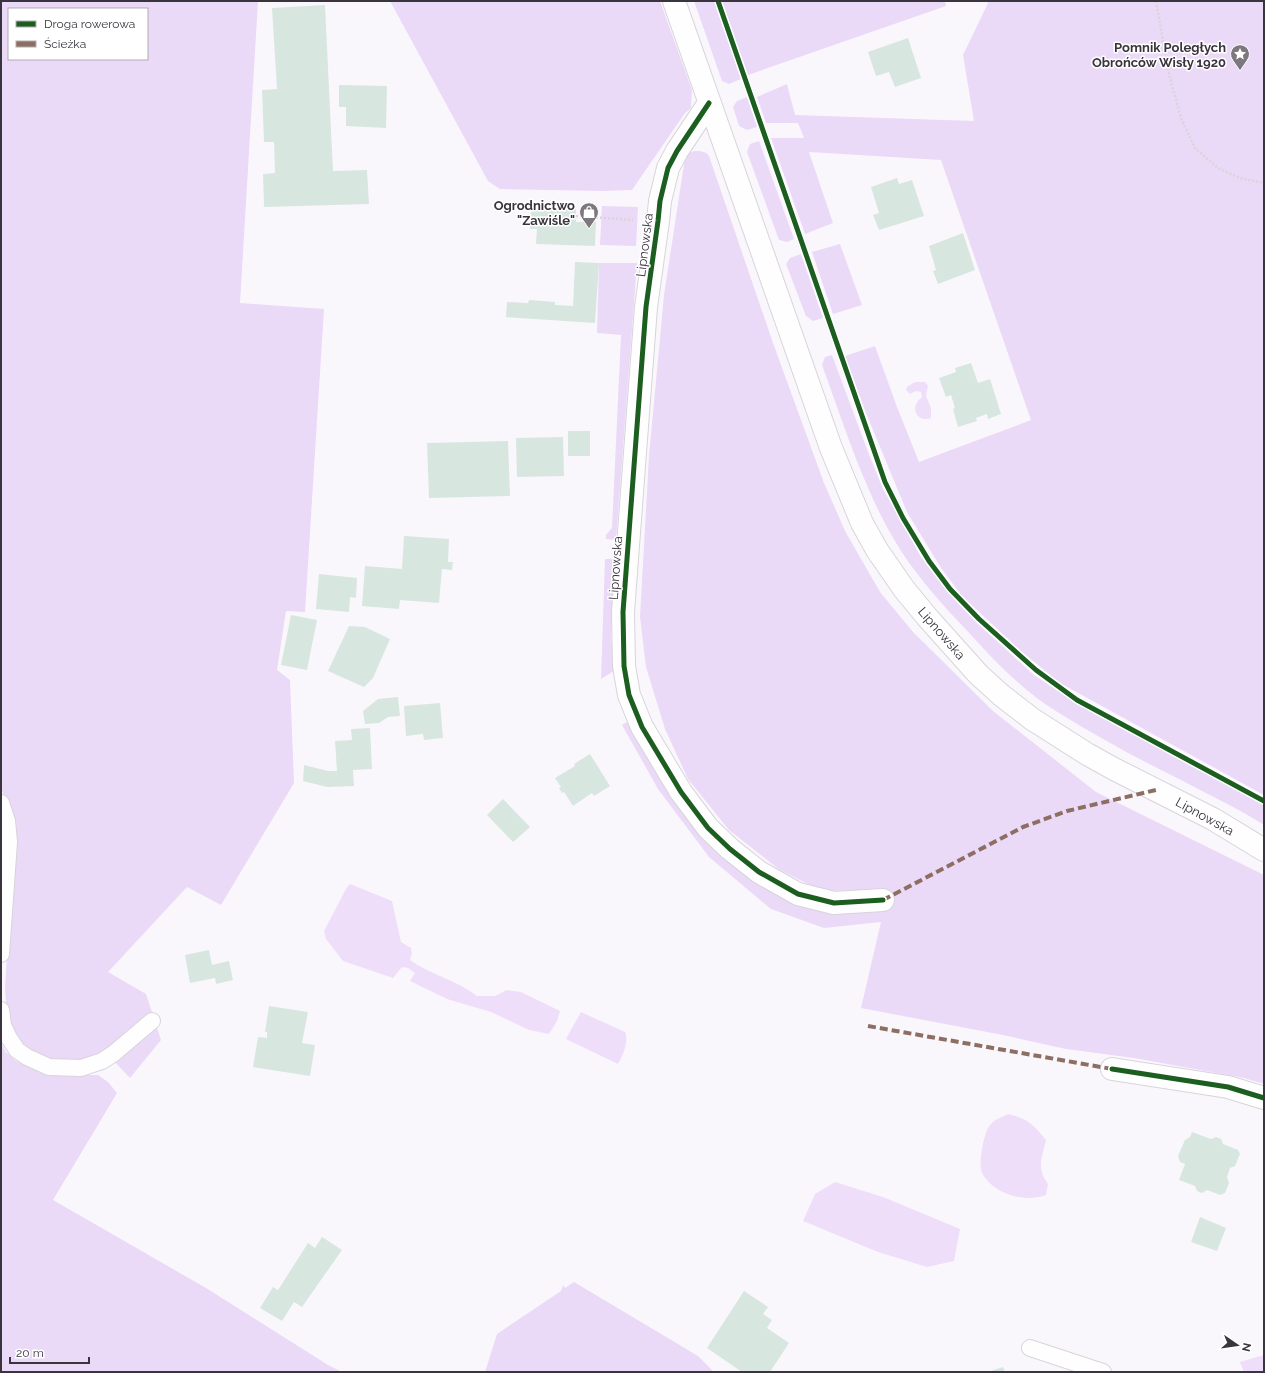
<svg xmlns="http://www.w3.org/2000/svg" width="1265" height="1373" font-family="Raleway,sans-serif">
<style>
.green{fill:#ebd9f8;fill-rule:evenodd}
.water{fill:#eedefa}
.building{fill:#d8e6e0}
.lines{fill:none;stroke-linecap:round;stroke-linejoin:round}
.lane-casing{stroke:#d8d4da;stroke-width:18}
.street-casing{stroke:#d8d4da;stroke-width:24}
.secondary-casing{stroke:#d8d4da;stroke-width:24}
.path{stroke:#d7d6d8;stroke-width:2.5;stroke-dasharray:2 2;stroke-linecap:butt}
.lane{stroke:#fefeff;stroke-width:16}
.street{stroke:#fefeff;stroke-width:22}
.secondary{stroke:#fefeff;stroke-width:22}
.quiet{stroke:#8d6e63;stroke-width:4;stroke-dasharray:8 4;stroke-linecap:butt}
.cycleway-casing{stroke:#fff;stroke-width:8}
.cycleway{stroke:#1b5e20;stroke-width:5}
.labels{text-anchor:middle;stroke-width:3;stroke-linejoin:round;paint-order:stroke}
.poi-label{font-size:13px;font-weight:bold;fill:#39343d;stroke:#fff;text-anchor:end}
.street-label{font-size:13px;fill:#39343d;stroke:#fff}
</style>
<rect width="100%" height="100%" fill="#faf7fc"/>
<path class="green" d="M1 1H258L240 303 324 309 305 612 286 611 277 670 290 680 294 783 221 905 187 887 108 972 146 994 152 1012C140 1023 127 1033 115 1043 110 1047 105 1052 100 1055 77 1067 31 1063 16 1040 6 1025 6 1004 5 987L14 838 8 807 1 788ZM9 9H147V59H9Z
M390 1H660L692 90 691 108 685 113 632 190 603 191 500 189 488 181Z
M694 1H714L741 79 729 84 722 81Z
M722 1H945L946 6 748 75Z
M989 1H1264V795L1060 683 1021 651 962 596 941 568 907 512 866 413 845 356 875 346 897 407 919 462 1031 420 941 160 809 152 833 223 805 234 771 138H804L798 123H766L757 97 787 84 795 115 974 121 963 55Z
M747 97 757 127 747 130 739 126 733 107 737 101Z
M759 141 794 239 787 242 779 240 747 152 750 144Z
M694 151C701 151 705 151 709 156L773 343 824 483 845 531 880 592 913 632 993 711 1096 792 1264 875V1084L1244 1078 1134 1058 1066 1049 1003 1035 861 1008 881 922 824 928 771 909 709 857 658 789 622 725 627 722 657 774 684 810 800 904 868 890 822 891 780 870 729 830 688 779 665 729 646 667 640 617 649 456 664 295 685 158 689 153Z
M602 206 638 207 636 246 600 245Z
M840 244 862 305 833 314 812 252Z
M801 254 823 318 813 321 806 316 786 264 790 258Z
M599 263H637L616 540 606 539V535L612 528 621 335 597 333Z
M832 355 868 452 883 489 921 557 956 601 976 622 1034 675 1075 702 1264 805V825C1236 807 1207 794 1179 779 1138 759 1098 737 1059 713 1026 693 998 665 972 636 954 617 935 597 919 576 899 551 882 520 869 490 851 449 837 406 822 365L825 357Z
M605 559H615L611 635 614 671 601 679Z
M156 1025 161 1040 130 1078 112 1059Z
M1 1042 5 1051 16 1061 36 1070 57 1075H98L108 1082 117 1093 53 1200 206 1288 328 1365 342 1372H1Z
M574 1282 698 1356 714 1372H485L497 1334 561 1291 563 1285 565 1288Z"/>
<path class="water" d="M915 382H925L928 386 926 396 931 408V418C916 423 909 407 922 397L921 392 916 391 910 394 906 390 907 387Z
M350 884 392 901 401 942 411 948 412 953 410 960C431 975 457 980 477 996H495L507 990 521 992 560 1011 557 1021 549 1034 529 1030 491 1012 447 999 410 981 415 973 408 968 402 967 393 978 343 961 326 939 324 931 347 887Z
M581 1012 625 1032C629 1042 623 1055 618 1064L566 1039Z
M1008 1114C1029 1119 1033 1124 1046 1140 1042 1159 1036 1167 1048 1184L1046 1195C1024 1203 993 1194 982 1173 978 1164 984 1132 990 1125 994 1120 1002 1117 1008 1114Z
M835 1182 883 1197 960 1229 954 1261 927 1267 878 1252 803 1221 815 1194Z
M1264 1355V1372H1244L1240 1362Z"/>
<path class="building" d="M325 5 333 171 367 170 369 204 264 207 263 174 275 173 274 142H264L262 90 277 89 272 8Z
M908 38 921 78 895 87 889 72 876 76 868 52Z
M339 85 387 86 386 128 346 126V107H339Z
M897 178 899 184 912 180 924 216 879 230 873 215 879 213 871 187Z
M531 207 576 209V222H596L595 246 536 244 537 229H530Z
M963 233 975 270 938 284 933 271 936 270 929 246Z
M575 262 599 263 595 323 506 317 507 302 528 303 529 300 555 302V305L573 306Z
M971 363 978 383 990 379 1001 414 988 419 987 414 976 418 977 421 958 427 953 409 955 408 951 395 946 397 939 378 956 372 955 368Z
M568 431H590V456H568Z
M563 437 564 476 517 477 516 438Z
M508 441 510 496 429 498 427 443Z
M404 536 449 539 448 562H453L452 570 442 569 439 603 400 600 399 609 362 606 365 566 402 569Z
M319 574 357 578 356 598 350 597 349 612 316 609Z
M291 615 317 620 307 670 281 665Z
M349 626 365 627 390 639 373 678 364 687 328 671Z
M398 697 400 716 388 717 379 723 365 724 363 711 378 699Z
M440 703 443 738 424 740 423 734 406 736 404 706Z
M370 728 372 769 353 770 354 786 327 787 303 781 304 765 328 771H337L335 741 352 740 351 729Z
M590 754 610 786 594 796 592 793 573 806 564 792 562 793 559 788 561 787 555 778 575 766 574 764Z
M503 799 530 827 513 842 487 815Z
M209 950 212 965 229 961 233 980 216 984 215 978 190 983 185 955Z
M269 1006 308 1012 302 1043 315 1045 310 1076 253 1067 258 1037 267 1038V1032H265Z
M1192 1132 1211 1139 1216 1137 1221 1139 1223 1144 1238 1150 1240 1154 1235 1166 1230 1168 1227 1177 1229 1183 1225 1193 1220 1195 1207 1190 1202 1193 1197 1191 1195 1186 1179 1180 1185 1164 1180 1162 1178 1156 1185 1140 1190 1137Z
M1200 1217 1226 1228 1217 1251 1191 1242Z
M322 1237 342 1250 302 1307 294 1302 282 1321 260 1308 273 1287 278 1290 308 1243 315 1248Z
M744 1291 768 1307 763 1314 772 1320 767 1328 789 1343 770 1372H742L707 1348Z
M1003 1367 1005 1372H987Z"/>
<g class="lines">
<defs>
<path id="lane" d="M1 803 7 821 9 842 1 954
M1 1010 3 1025 9 1038 17 1050 27 1057 49 1067 81 1068 102 1061 113 1054 152 1021
M1030 1348 1103 1372"/>
<path id="street" d="M709 103 677 151 668 168 660 201 658 221 646 307 623 612 624 666 629 695 642 727 681 792 708 828 730 849 759 872 798 894 834 903 883 900
M1112 1069 1228 1087 1264 1098"/>
<path id="secondary" d="M674 1 831 448 862 523 877 550 904 589 927 617 978 674 1001 695 1032 719 1087 754 1114 769 1213 819 1264 850"/>
</defs>
<use href="#lane" class="lane-casing"/>
<use href="#street" class="street-casing"/>
<use href="#secondary" class="secondary-casing"/>
<path class="path" d="M1156 1 1169 74 1181 118 1195 148 1218 168 1240 178 1264 183
M576 216 633 220"/>
<use href="#lane" class="lane"/>
<use href="#street" class="street"/>
<use href="#secondary" class="secondary"/>
<path class="quiet" d="M883 900 1023 827 1067 811 1156 790
M868 1026 1112 1069"/>
<defs>
<path id="cycleway" d="M718 1 885 482 903 518 929 561 950 589 979 619 1036 670 1077 700 1264 801
M709 103 677 151 668 168 660 201 658 221 646 307 623 612 624 666 629 695 642 727 681 792 708 828 730 849 759 872 798 894 834 903 883 900
M1112 1069 1228 1087 1264 1098"/>
</defs>
<use href="#cycleway" class="cycleway-casing"/>
<use href="#cycleway" class="cycleway"/>
</g>
<defs>
<symbol id="sight-pin" viewBox="-11 -11 22 30"><path d="M0 17L-7.5 6A9.5 9.5 0 1 1 7.5 6Z" fill="#7d7880" stroke="#fff"/><path d="M0-6L1.8-2.2L6-1.7L2.9 1.2L3.7 5.4L0 3.3L-3.7 5.4L-2.9 1.2L-6-1.7L-1.8-2.2Z" fill="#fff"/></symbol>
<symbol id="shop-pin" viewBox="-11 -11 22 30"><path d="M0 17L-7.5 6A9.5 9.5 0 1 1 7.5 6Z" fill="#7d7880" stroke="#fff"/><path d="M-5-2.5h2.3a2.7 3.5 0 0 1 5.4 0H5L5.5 6h-11ZM-1.5-2.5h3a1.5 2.3 0 0 0-3 0Z" fill="#fff"/></symbol>
</defs>
<g fill-rule="evenodd">
<use href="#sight-pin" x="1229" y="43" width="22" height="30"/>
<use href="#shop-pin" x="578" y="201" width="22" height="30"/>
</g>
<g class="labels">
<g class="poi-label">
<text x="1226" y="52">Pomnik Poległych<tspan x="1226" dy="15">Obrońców Wisły 1920</tspan></text>
<text x="575" y="210">Ogrodnictwo<tspan x="575" dy="15">"Zawiśle"</tspan></text>
</g>
<g class="street-label">
<text transform="translate(644 245) rotate(-83)" y="5">Lipnowska</text>
<text transform="translate(615 568) rotate(-86)" y="5">Lipnowska</text>
<text transform="translate(942 633) rotate(49)" y="5">Lipnowska</text>
<text transform="translate(1205 816) rotate(29)" y="5">Lipnowska</text>
</g>
</g>
<rect width="1265" height="1373" fill="none" stroke="#39343d" stroke-width="4"/>
<rect x="8" y="8" width="140" height="52" fill="#ffffff" stroke="#b0aeb1"/>
<rect x="16" y="21" width="20" height="6" fill="#1b5e20" stroke="#b0aeb1"/>
<text x="44" y="28" font-size="12" fill="#39343d">Droga rowerowa</text>
<rect x="16" y="41" width="20" height="6" fill="#8d6e63" stroke="#b0aeb1"/>
<text x="44" y="48" font-size="12" fill="#39343d">Ścieżka</text>
<g transform="translate(1237 1345) rotate(103)" stroke="#ffffff" stroke-width="3" paint-order="stroke">
<path d="M0-3L7 15L0 10L-7 15Z" fill="#39343d"/>
<text y="-6" font-size="11" font-weight="bold" text-anchor="middle" fill="#39343d">N</text>
</g>
<path d="M10 1357v6h79v-6" fill="none" stroke="#39343d" stroke-width="2"/>
<text x="16" y="1357" font-size="12" fill="#39343d" stroke="#ffffff" stroke-width="3" paint-order="stroke">20 m</text>
</svg>
